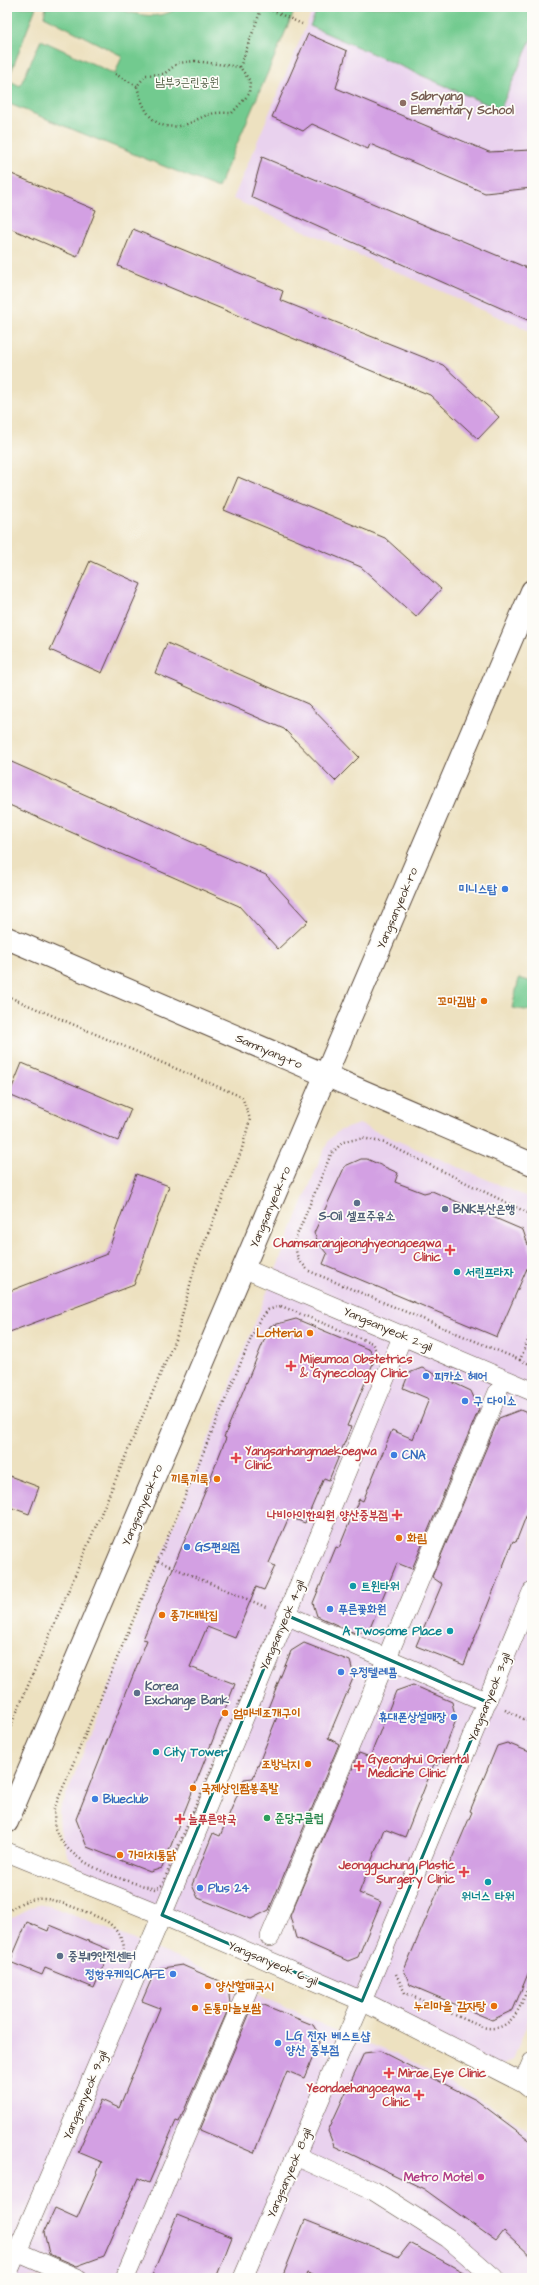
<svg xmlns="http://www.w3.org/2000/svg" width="539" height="2285" font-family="'Architects Daughter','Poor Story',sans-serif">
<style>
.built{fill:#e9d2ee}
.green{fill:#72ca8f;stroke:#567a56}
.building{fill:#d3a0e3}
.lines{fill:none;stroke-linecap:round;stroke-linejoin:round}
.street-casing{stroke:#564536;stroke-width:20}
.secondary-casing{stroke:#564536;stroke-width:24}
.path{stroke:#564536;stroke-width:2.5;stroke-dasharray:1 3;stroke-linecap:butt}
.street{stroke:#fff;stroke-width:19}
.secondary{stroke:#fff;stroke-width:22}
.marked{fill:none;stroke:#0f766e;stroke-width:3;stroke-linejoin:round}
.education-dot{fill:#8d6e63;stroke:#fdfcf7;stroke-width:1.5}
.shop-dot{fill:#3f7fe0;stroke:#fdfcf7;stroke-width:1.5}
.food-dot{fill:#e8710a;stroke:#fdfcf7;stroke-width:1.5}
.service-dot{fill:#5c6f8a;stroke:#fdfcf7;stroke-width:1.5}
.health-dot{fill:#e0444e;stroke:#fdfcf7;stroke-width:1.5}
.culture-dot{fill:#0f9aa8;stroke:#fdfcf7;stroke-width:1.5}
.leisure-dot{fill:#2e9e5b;stroke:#fdfcf7;stroke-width:1.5}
.hotel-dot{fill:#d1479c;stroke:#fdfcf7;stroke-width:1.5}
.labels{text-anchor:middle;stroke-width:3.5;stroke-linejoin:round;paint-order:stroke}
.park-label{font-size:12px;fill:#4c5a40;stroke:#fdfcf7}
.education-label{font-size:12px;font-weight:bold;fill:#785e54;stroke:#fdfcf7;text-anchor:start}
.shop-label{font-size:12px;font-weight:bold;fill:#366cbe;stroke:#fdfcf7;text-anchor:start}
.street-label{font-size:12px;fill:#3b2a1e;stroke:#fdfcf7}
.food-label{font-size:12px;font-weight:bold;fill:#c56008;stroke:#fdfcf7;text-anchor:start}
.service-label{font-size:12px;font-weight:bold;fill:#4e5e75;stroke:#fdfcf7;text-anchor:start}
.health-label{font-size:12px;font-weight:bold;fill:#be3a42;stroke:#fdfcf7;text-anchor:start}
.culture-label{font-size:12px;font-weight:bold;fill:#0d838f;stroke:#fdfcf7;text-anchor:start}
.leisure-label{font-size:12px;font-weight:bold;fill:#27864d;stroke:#fdfcf7;text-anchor:start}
.hotel-label{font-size:12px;font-weight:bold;fill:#b23c85;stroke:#fdfcf7;text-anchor:end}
</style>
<rect width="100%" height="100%" fill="#fdfcf7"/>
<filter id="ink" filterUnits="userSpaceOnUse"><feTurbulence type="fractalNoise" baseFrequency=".025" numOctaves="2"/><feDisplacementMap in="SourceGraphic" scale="8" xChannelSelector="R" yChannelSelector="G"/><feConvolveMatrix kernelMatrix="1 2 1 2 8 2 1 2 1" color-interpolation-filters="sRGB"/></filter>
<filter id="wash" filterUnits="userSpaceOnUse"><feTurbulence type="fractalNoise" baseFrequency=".012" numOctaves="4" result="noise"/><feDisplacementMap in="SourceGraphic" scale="16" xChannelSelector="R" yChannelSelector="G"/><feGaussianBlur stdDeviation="0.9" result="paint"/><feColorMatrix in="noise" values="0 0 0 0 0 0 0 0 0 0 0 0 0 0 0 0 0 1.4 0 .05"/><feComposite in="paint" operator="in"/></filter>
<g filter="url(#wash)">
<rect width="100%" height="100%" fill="#ede1c0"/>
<path class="built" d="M314 7H532V332L233 199Z
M359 1124 532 1199V2010L513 2060 499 2067 81 1876 67 1854 60 1830 59 1813 321 1157 329 1140 338 1131Z
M38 1904 53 1907 185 1961 334 2030 400 2056 473 2095 528 2130 532 2133V2278H7V1920Z"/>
<path class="green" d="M7 7H36L8 80 20 86 41 40 115 74 122 56 44 16 46 7H119L122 10C143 16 160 20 179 7H296L218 188 7 103Z
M318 7H532V37L500 110 310 26Z
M519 978 532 982V1011L512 1008Z"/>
<g id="blocks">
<path class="building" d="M308 34 347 51 336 88 489 152 532 150V188L485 193 370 144 368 149 312 124 303 131 272 117Z
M262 157 532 270V322L251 197Z
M7 172 96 210 77 257 7 227Z
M133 229 283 291 280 300 443 365 499 417 478 439 430 395 118 266Z
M238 477 385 538 441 589 416 617 361 567 224 510Z
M90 561 141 584 102 673 50 650Z
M167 643 308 704 359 757 335 781 284 729 155 673Z
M7 760 266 875 308 921 278 949 239 906 7 804Z
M22 1063 131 1109 118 1141 9 1095Z
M361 1159H367L398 1173 395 1182 424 1193 432 1191 523 1230 532 1257 497 1337 323 1264 327 1254 319 1244 314 1233 345 1166Z
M136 1174 169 1186 134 1285 7 1333V1292L107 1254Z
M296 1319 370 1350 374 1361 347 1426 351 1427 329 1480 324 1478 305 1523 289 1517 269 1563 275 1566 264 1590 256 1587 235 1638 207 1627 190 1667 235 1684 162 1868 150 1872 87 1847 76 1819 147 1640 143 1639 205 1492 226 1438 224 1437 270 1326Z
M422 1368 471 1391 479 1409 412 1569 397 1563 370 1628 357 1634 317 1616 313 1603 336 1547 339 1548 359 1499 363 1501 392 1430 413 1439 429 1399 403 1388 409 1373Z
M520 1410 532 1415V1501L516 1542 513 1541 464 1665 416 1646 442 1584 432 1577 499 1418Z
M7 1475 39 1487 29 1514 7 1506Z
M304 1643 350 1661 354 1676 328 1738 339 1744 269 1910 251 1919 198 1898 192 1885 213 1833 220 1836 244 1779 253 1778 279 1712 268 1708 291 1651Z
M413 1685 452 1702 456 1720 438 1765 434 1764 405 1837 384 1829 359 1893 381 1902 358 1957 348 1961 296 1938 290 1916 359 1753 370 1757 396 1691Z
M507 1743 532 1753V1964L513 2010 492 2020 410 1985 404 1970 472 1812 470 1811 497 1746Z
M27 1922 48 1931 50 1925 110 1950 94 1988 45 1968 42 1975 10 1962Z
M182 1965 228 1985 230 2005 179 2122 176 2121 149 2183 138 2178 104 2256 77 2266 49 2254 44 2232 55 2208 77 2218 102 2162 78 2152 101 2100 119 2108 160 2008 142 2001 156 1969Z
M264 2005 313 2025 321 2038 304 2078 287 2071 254 2153 200 2130 252 2008Z
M380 2051 476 2100 532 2142V2257L504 2231 496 2241 424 2189 334 2146 328 2131 364 2053Z
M177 2215 232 2237 216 2278H151Z
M305 2220 399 2257 410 2243 474 2278H321L307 2273 305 2278H282Z"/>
</g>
</g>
<g filter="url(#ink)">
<use href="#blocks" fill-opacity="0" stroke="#564536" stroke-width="1"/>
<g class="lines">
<defs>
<path id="street" d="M243 1268 532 1391
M286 1615 487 1702
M7 1852 162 1915 362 2001 523 2083 532 2090
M270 1937 498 1392
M523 2083 532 2062
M296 2156 374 2191 448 2238 494 2278
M17 2252 77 2278
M7 2275 162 1915 403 1335
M125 2278 249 1987
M243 2278 362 2001 532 1592"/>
<path id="secondary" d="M7 938 532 1164
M7 1822 532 591"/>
</defs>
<use href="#street" class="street-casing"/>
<use href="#secondary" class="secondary-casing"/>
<path class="path" d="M265 7 302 24
M195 61 240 67 250 81 249 94 232 113C226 113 217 112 211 114 203 116 195 121 187 124 156 134 144 114 137 86L146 75 164 74 178 63Z
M240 67 262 7
M115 74 137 86
M7 996 242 1097 250 1119 241 1152 195 1266 177 1335 7 1735
M281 1306 372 1343 383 1364 162 1885 155 1889C122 1880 70 1865 56 1831 53 1825 55 1815 54 1809L257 1324 268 1310Z
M532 1330 520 1360 532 1365
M520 1360 309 1271 298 1259 294 1242 331 1154 343 1142 363 1138 385 1143 532 1215
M158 1561 268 1608
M505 1710 532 1723
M7 1912C21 1902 29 1898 46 1899 55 1899 103 1918 109 1923 116 1929 124 1940 124 1949
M396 1974 405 1993 482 2027C515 2035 522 2001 532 1977"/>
<use href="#street" class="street"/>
<use href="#secondary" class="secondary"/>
</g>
</g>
<path class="marked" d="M286 1615 487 1702 362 2001 162 1915Z"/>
<circle class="education-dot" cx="403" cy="103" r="4"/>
<g class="shop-dot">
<circle cx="505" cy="889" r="4"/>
<circle cx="426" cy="1376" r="4"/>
<circle cx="465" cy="1401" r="4"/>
<circle cx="394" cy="1455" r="4"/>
<circle cx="187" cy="1547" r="4"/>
<circle cx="330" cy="1609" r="4"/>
<circle cx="341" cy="1672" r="4"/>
<circle cx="454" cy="1717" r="4"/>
<circle cx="95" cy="1799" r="4"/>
<circle cx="200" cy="1888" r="4"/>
<circle cx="173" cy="1974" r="4"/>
<circle cx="278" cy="2043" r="4"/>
</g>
<g class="food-dot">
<circle cx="484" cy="1001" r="4"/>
<circle cx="310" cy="1333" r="4"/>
<circle cx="217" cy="1479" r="4"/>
<circle cx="399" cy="1538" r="4"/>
<circle cx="162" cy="1615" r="4"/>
<circle cx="225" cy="1713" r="4"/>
<circle cx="308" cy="1764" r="4"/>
<circle cx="193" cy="1788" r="4"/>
<circle cx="120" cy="1855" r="4"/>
<circle cx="208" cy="1986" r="4"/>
<circle cx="494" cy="2006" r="4"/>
<circle cx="195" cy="2008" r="4"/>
</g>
<g class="service-dot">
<circle cx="357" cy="1203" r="4"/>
<circle cx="445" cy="1209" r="4"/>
<circle cx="137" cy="1693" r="4"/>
<circle cx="60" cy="1956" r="4"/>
</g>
<g class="health-dot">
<path d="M448 1244h4v4h4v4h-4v4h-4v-4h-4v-4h4z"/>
<path d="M289 1360h4v4h4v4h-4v4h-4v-4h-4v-4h4z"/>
<path d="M234 1452h4v4h4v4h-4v4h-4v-4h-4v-4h4z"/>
<path d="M395 1509h4v4h4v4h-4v4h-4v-4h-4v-4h4z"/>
<path d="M357 1760h4v4h4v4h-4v4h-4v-4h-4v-4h4z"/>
<path d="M178 1813h4v4h4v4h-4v4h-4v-4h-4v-4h4z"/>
<path d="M462 1866h4v4h4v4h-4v4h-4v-4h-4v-4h4z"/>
<path d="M387 2067h4v4h4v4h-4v4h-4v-4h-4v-4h4z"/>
<path d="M417 2089h4v4h4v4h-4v4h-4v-4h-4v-4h4z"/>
</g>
<g class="culture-dot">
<circle cx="457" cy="1272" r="4"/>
<circle cx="353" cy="1586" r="4"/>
<circle cx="450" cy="1631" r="4"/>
<circle cx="156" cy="1752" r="4"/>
<circle cx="488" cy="1882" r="4"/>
</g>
<circle class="leisure-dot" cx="267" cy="1818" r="4"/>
<circle class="hotel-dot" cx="481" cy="2177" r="4"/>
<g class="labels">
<g class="park-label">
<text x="187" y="86">남부3근린공원</text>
</g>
<g class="education-label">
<text x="411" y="100">Sabryang<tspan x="411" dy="14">Elementary School</tspan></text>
</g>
<g class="shop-label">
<text x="497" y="893" text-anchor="end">미니스탑</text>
<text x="434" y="1380">피카소 헤어</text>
<text x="473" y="1405">구 다이소</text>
<text x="402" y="1459">CNA</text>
<text x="195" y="1551">GS편의점</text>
<text x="338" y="1613">푸른꽃화원</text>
<text x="349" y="1676">우정텔레콤</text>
<text x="446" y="1721" text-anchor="end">휴대폰상설매장</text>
<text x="103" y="1803">Blueclub</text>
<text x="208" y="1892">Plus 24</text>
<text x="165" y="1978" text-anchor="end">정항우케익CAFE</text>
<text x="286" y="2040">LG 전자 베스트샵<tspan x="286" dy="14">양산 중부점</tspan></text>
</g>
<g class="street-label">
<text transform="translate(397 908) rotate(-67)" y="4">Yangsanyeok-ro</text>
<text transform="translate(269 1051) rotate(23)" y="4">Samnyang-ro</text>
<text transform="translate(270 1207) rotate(-67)" y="4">Yangsanyeok-ro</text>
<text transform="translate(388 1329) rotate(23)" y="4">Yangsanyeok 2-gil</text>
<text transform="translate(142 1505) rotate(-67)" y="4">Yangsanyeok-ro</text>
<text transform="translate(282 1625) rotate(-67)" y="4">Yangsanyeok 4-gil</text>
<text transform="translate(489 1697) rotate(-68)" y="4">Yangsanyeok 3-gil</text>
<text transform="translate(273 1963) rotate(23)" y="4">Yangsanyeok 6-gil</text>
<text transform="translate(85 2095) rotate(-67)" y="4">Yangsanyeok 9-gil</text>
<text transform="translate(289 2173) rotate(-67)" y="4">Yangsanyeok 8-gil</text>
</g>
<g class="food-label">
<text x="476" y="1005" text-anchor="end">꼬마김밥</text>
<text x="302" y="1337" text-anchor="end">Lotteria</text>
<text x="209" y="1483" text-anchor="end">끼룩끼룩</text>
<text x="407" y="1542">화림</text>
<text x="170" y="1619">종가대박집</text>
<text x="233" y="1717">엄마네조개구이</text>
<text x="300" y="1768" text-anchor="end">조방낙지</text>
<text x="201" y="1792">국제상인짬봉족발</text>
<text x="128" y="1859">가마치통닭</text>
<text x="216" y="1990">양산할매국시</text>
<text x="486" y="2010" text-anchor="end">누리마을 감자탕</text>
<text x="203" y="2012">돈통마늘보쌈</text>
</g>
<g class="service-label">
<text x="453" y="1213">BNK부산은행</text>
<text x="357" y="1220" text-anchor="middle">S-Oil 셀프주유소</text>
<text x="145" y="1690">Korea<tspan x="145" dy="14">Exchange Bank</tspan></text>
<text x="68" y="1960">중부119안전센터</text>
</g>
<g class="health-label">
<text x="441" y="1247" text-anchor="end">Chamsarangjeonghyeongoegwa<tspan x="441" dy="14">Clinic</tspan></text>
<text x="300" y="1363">Mijeumoa Obstetrics<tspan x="300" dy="14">&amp; Gynecology Clinic</tspan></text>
<text x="245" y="1455">Yangsanhangmaekoegwa<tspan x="245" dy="14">Clinic</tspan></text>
<text x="388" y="1519" text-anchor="end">나비아이한의원 양산중부점</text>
<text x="368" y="1763">Gyeonghui Oriental<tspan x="368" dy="14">Medicine Clinic</tspan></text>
<text x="188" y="1823">늘푸른약국</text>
<text x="455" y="1869" text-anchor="end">Jeongguchung Plastic<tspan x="455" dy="14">Surgery Clinic</tspan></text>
<text x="398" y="2077">Mirae Eye Clinic</text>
<text x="410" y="2092" text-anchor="end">Yeondaehangoegwa<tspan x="410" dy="14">Clinic</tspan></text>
</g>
<g class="culture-label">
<text x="465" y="1276">서린프라자</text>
<text x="361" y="1590">트윈타워</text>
<text x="442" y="1635" text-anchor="end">A Twosome Place</text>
<text x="164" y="1756">City Tower</text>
<text x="488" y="1900" text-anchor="middle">워너스 타워</text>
</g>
<g class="leisure-label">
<text x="275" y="1822">준당구클럽</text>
</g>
<g class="hotel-label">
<text x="473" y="2181">Metro Motel</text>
</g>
</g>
<rect width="539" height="2285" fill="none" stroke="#fdfcf7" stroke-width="24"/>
</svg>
